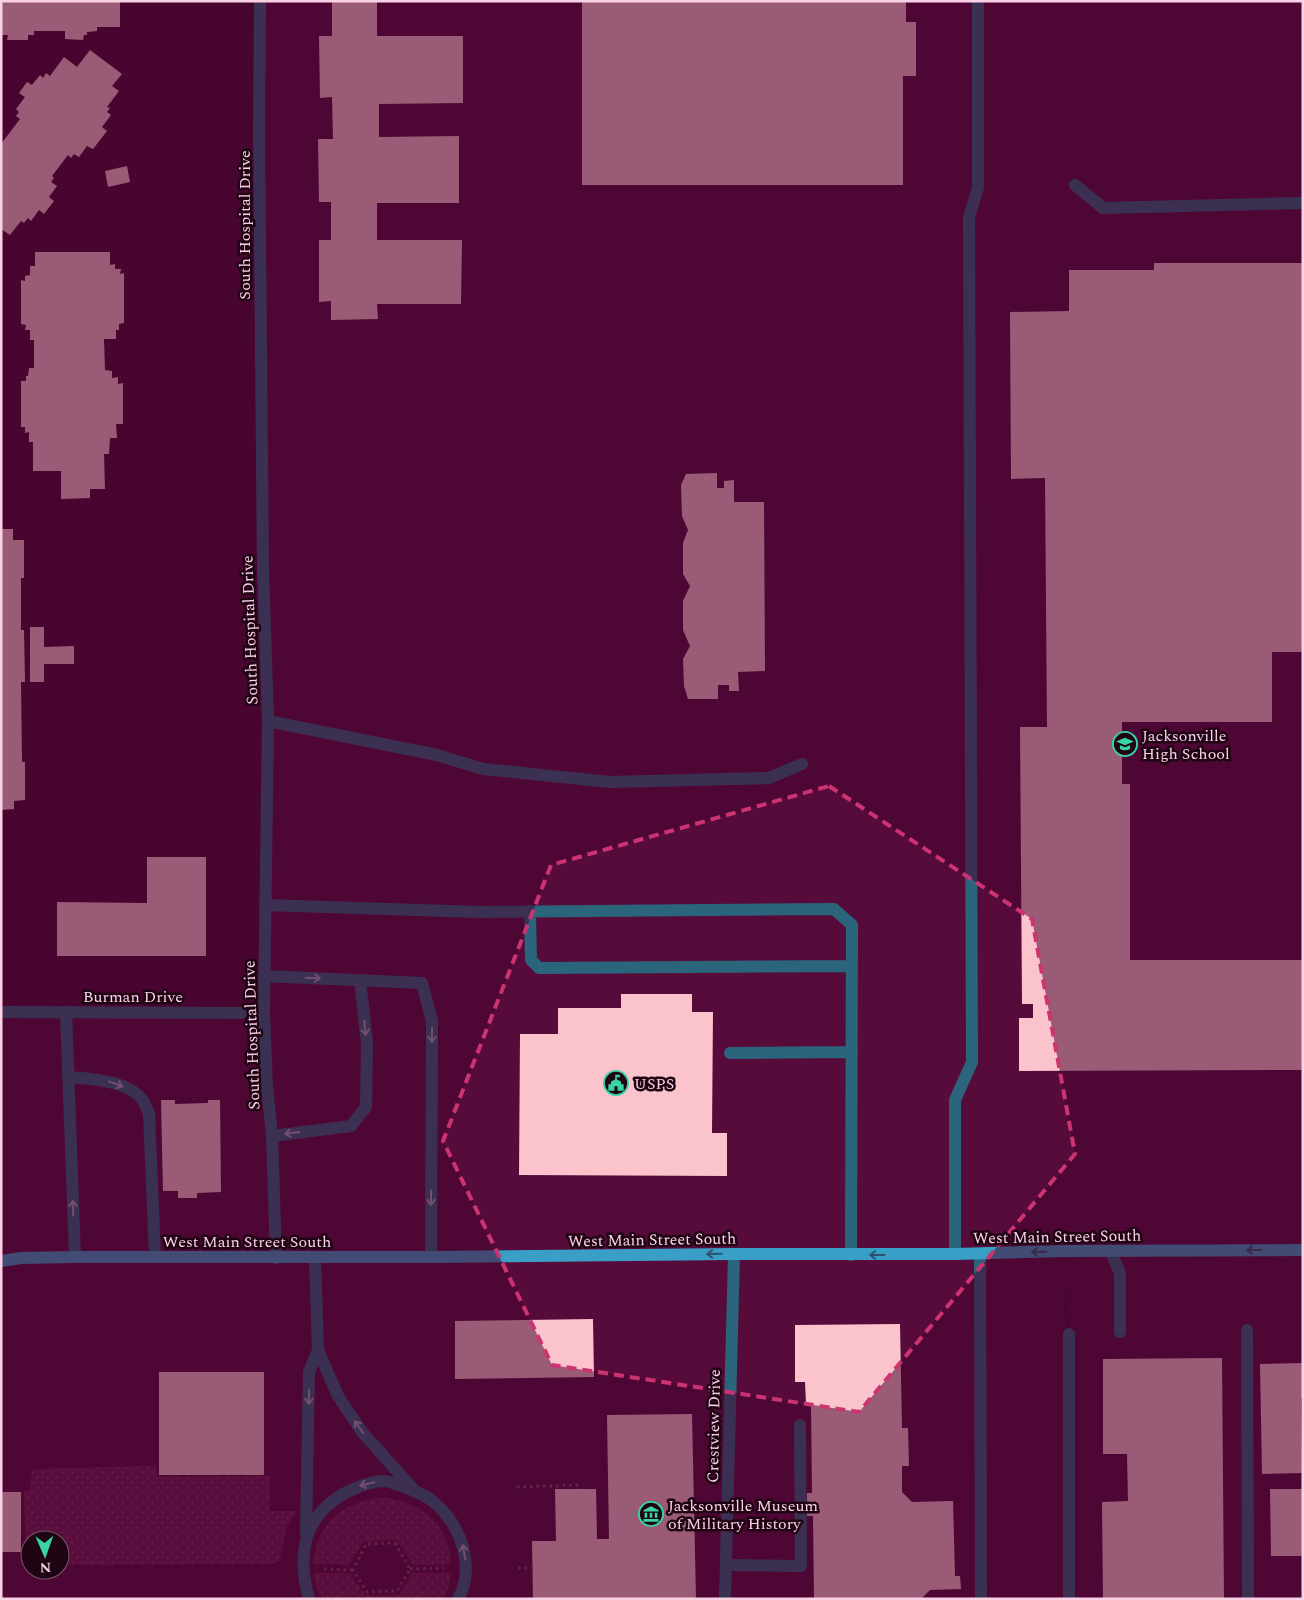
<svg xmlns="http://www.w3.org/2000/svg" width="1304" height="1600" font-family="Spectral,serif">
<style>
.built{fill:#560b3a;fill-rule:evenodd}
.grass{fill:url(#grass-dots)}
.building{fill:#fbc4cd}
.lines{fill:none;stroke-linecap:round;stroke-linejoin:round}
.path{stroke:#804668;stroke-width:3;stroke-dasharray:2.5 4;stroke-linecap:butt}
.service{stroke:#2a657c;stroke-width:12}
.minor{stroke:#2a657c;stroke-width:12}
.primary{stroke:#3a9fc6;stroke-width:12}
.oneway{stroke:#a7a6bb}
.oneway2{stroke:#2c526d}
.marked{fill:none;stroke:#cb3470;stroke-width:4;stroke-dasharray:10 6;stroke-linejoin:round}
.labels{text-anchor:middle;stroke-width:5;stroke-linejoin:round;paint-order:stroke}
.street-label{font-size:16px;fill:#fbd2e5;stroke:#1f0514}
.poi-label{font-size:16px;fill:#fbd2e5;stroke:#1f0514;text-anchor:start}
</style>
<defs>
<pattern id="grass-dots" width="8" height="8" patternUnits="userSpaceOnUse" patternTransform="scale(1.25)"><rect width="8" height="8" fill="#701a4e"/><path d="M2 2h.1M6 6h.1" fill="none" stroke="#853a67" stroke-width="1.8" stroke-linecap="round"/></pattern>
</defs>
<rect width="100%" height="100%" fill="#480630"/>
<path class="built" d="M260 1H1303V1599H1069V1334L1065 1268 1067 1599H1V1012L263 1013ZM30 1540H60V1570H30Z"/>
<path class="grass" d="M156 1466 157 1477 270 1476 269 1511H298L287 1525 280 1562 269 1564 60 1565V1540H30V1566H26L24 1491H30L32 1469Z
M383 1497C421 1503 450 1523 451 1564L413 1565 397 1540 363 1542 349 1565 313 1564C318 1521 341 1503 383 1497Z
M314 1573H350L365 1595H399L412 1573H451L448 1589 443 1599H322L316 1586Z"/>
<path class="building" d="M1 1H120V27H97V31L87 32V35H84L83 40 65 39V31H34V35H28V40H7L8 35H1Z
M332 1H377V36H463V103L379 104V137L459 136V203H377V240H462L461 304H377L378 319 331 320V301L319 302V240H331V202H319L318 139H333L332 97 320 98 319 36H332Z
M582 1H906V22H916V76H903V185H582Z
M90 50 122 74 112 86 119 91 107 107 110 108 107 112 111 115 102 127 107 131 93 149 87 146 79 157 74 154 71 158 68 155 52 176 54 178 51 182 57 186 49 197 54 201 44 214 39 210 31 221 28 218 24 223 21 221 10 235 1 229V144L20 119 16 116 19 112 16 109 25 97 19 93 27 82 32 85 40 75 43 78 46 73 50 76 64 57 77 67Z
M127 166 130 182 108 187 105 171Z
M35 252H110V265L115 264V269H121L120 274 124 273V323L119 324V330H116V339H104L105 370 112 371V378L118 377V384L123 383V424H116L117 438H110L109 454H104L105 489H90V498L61 499V471H33V442H29V432L25 433V427H21V381H26V376H28L29 368H34V340H30V330H25L26 325 21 324V280L25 281V276L30 275V266H35Z
M1154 263H1303V652H1272V722H1122V784H1130V960H1303V1070L1019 1071V1018H1033V1004H1022L1020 727H1047L1045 478 1011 479 1010 312 1069 311V270H1154Z
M717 473V488H724V481L734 480V502H764L765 671 738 672 739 691H729V685H718V699H688L684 686 683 659 690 646 683 630V601L690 586 683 574V543L688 530 682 516 681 485 686 474Z
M1 529H13V540H24V578H21V630H24L25 682H21L22 762H25V800L14 801V809L1 810Z
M30 627H44V647L74 646V664H44V682H30Z
M147 857H206V956H57V902L147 903Z
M621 994H692V1012H713L712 1133H727V1176L519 1175 520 1034H558V1008H621Z
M161 1100H175V1104L208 1103V1100H220L221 1192 197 1193V1198H178V1191H163Z
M593 1319 594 1377 455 1379V1321Z
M900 1324 902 1428H908L909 1466H902V1492L912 1502 953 1501 955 1576H960L961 1589 930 1590 921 1599H814L813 1516H807V1493H812L811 1404H806L805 1382H795V1325Z
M1222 1358 1224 1599H1103L1102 1502 1128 1501 1127 1454H1103V1359Z
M1303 1363V1398H1301L1302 1473 1262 1474 1260 1364Z
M159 1372H264V1475H159Z
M692 1414 696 1599 533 1598 532 1541H556L555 1489H596L597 1539H609L607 1415Z
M1270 1489H1303V1556H1271Z
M1 1492H21V1552H1Z"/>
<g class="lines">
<path class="path" d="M517 1487 578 1485 579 1489
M395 1543 410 1569 397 1591 367 1592 353 1570 366 1544Z
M518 1568H533
M324 1569 353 1570
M410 1569 444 1568"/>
<path class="service" d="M1075 185 1103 208 1303 203
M265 905 479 912 834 909 852 925 851 1255
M530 911 531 960 539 968 852 966
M264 976 422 983 432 1021 431 1257
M66 1012 75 1257
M730 1053 852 1052
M68 1077C91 1079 130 1080 144 1102 146 1106 147 1110 149 1113L155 1257
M272 1136 351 1126 366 1107 367 1043 360 980
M1110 1250 1120 1273V1332
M955 1254V1100L972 1062 969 217 978 188V1
M980 1254 981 1599
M1247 1330 1248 1599
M1069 1334V1599
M726 1565 801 1566 800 1425"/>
<path class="minor" d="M260 1 259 132 263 569 268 721 264 1013 267 1087 272 1136 276 1258
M268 721 437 755 483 769 610 782 769 778 802 764
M1 1012 264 1013
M315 1257 318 1350 338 1396 362 1432 413 1489
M306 1533 309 1372 318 1350
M309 1599C296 1552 304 1513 351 1490 360 1486 373 1481 383 1481 389 1481 396 1484 402 1486 413 1490 426 1495 435 1503 461 1526 476 1567 458 1599
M725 1599 734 1254"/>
<path class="primary" d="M1 1261 21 1258 75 1257H431L734 1254H955L1065 1251 1303 1250"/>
</g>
<defs><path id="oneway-shaft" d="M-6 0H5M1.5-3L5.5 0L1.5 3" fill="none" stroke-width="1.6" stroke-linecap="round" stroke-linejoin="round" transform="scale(1.25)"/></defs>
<g class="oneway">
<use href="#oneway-shaft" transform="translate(313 978) rotate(2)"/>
<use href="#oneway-shaft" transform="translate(365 1028) rotate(84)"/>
<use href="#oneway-shaft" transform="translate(432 1035) rotate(90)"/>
<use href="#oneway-shaft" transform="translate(116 1084) rotate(21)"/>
<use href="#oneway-shaft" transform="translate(292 1133) rotate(173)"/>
<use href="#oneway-shaft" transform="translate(431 1198) rotate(90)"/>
<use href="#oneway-shaft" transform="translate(73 1208) rotate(-92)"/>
<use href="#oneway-shaft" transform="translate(309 1397) rotate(91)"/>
<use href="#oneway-shaft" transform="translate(359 1427) rotate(-125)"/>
<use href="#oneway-shaft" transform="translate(367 1484) rotate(167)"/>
<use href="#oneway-shaft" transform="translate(464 1552) rotate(-100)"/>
</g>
<g class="oneway2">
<use href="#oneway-shaft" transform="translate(1254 1250) rotate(-180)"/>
<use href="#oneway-shaft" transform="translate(1039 1252) rotate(178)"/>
<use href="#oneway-shaft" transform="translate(714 1254) rotate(179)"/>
<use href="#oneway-shaft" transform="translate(877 1255) rotate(180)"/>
</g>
<path d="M0 0H1304V1600H0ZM829 786 1032 919 1075 1154 859 1412 552 1365 443 1141 551 865Z" fill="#480630" fill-opacity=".55" fill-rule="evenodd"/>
<path class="marked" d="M829 786 1032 919 1075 1154 859 1412 552 1365 443 1141 551 865Z"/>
<defs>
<symbol id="school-ring" viewBox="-11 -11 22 22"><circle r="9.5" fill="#1f0514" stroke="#39d4a5" stroke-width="1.5"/><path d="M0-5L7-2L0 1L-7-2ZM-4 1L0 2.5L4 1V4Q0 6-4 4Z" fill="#39d4a5"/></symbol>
<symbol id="civic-ring" viewBox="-11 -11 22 22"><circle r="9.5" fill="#1f0514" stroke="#39d4a5" stroke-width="1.5"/><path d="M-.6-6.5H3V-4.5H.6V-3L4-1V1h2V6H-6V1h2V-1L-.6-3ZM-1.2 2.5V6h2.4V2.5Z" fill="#39d4a5"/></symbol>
<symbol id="museum-ring" viewBox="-11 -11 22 22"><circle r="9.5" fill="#1f0514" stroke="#39d4a5" stroke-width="1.5"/><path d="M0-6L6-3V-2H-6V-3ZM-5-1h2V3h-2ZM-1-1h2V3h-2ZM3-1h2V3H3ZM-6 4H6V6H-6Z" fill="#39d4a5"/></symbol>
</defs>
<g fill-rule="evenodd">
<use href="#school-ring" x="1111" y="730" width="28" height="28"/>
<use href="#civic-ring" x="602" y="1069" width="28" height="28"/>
<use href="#museum-ring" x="637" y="1500" width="28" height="28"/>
</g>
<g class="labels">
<g class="street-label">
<text transform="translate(244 225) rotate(-90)" y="6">South Hospital Drive</text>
<text transform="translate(249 630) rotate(-92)" y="6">South Hospital Drive</text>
<text x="133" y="1002">Burman Drive</text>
<text transform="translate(251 1035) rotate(-92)" y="6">South Hospital Drive</text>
<text transform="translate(1057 1236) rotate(-1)" y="6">West Main Street South</text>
<text transform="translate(652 1239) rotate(-1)" y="6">West Main Street South</text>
<text x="247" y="1247">West Main Street South</text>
<text transform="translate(713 1426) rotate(-89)" y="6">Crestview Drive</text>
</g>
<g class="poi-label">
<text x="1142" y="741">Jacksonville<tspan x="1142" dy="18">High School</tspan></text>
<text x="634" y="1089">USPS</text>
<text x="668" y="1511">Jacksonville Museum<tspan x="668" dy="18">of Military History</tspan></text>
</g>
</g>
<rect width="1304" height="1600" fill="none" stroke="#fbd2e5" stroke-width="5"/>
<g transform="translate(45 1555) rotate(178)"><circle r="24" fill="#1f0514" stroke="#775768"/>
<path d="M0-4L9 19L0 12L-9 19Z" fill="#39d4a5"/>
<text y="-8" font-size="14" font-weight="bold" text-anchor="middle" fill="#fbd2e5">N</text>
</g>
</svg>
